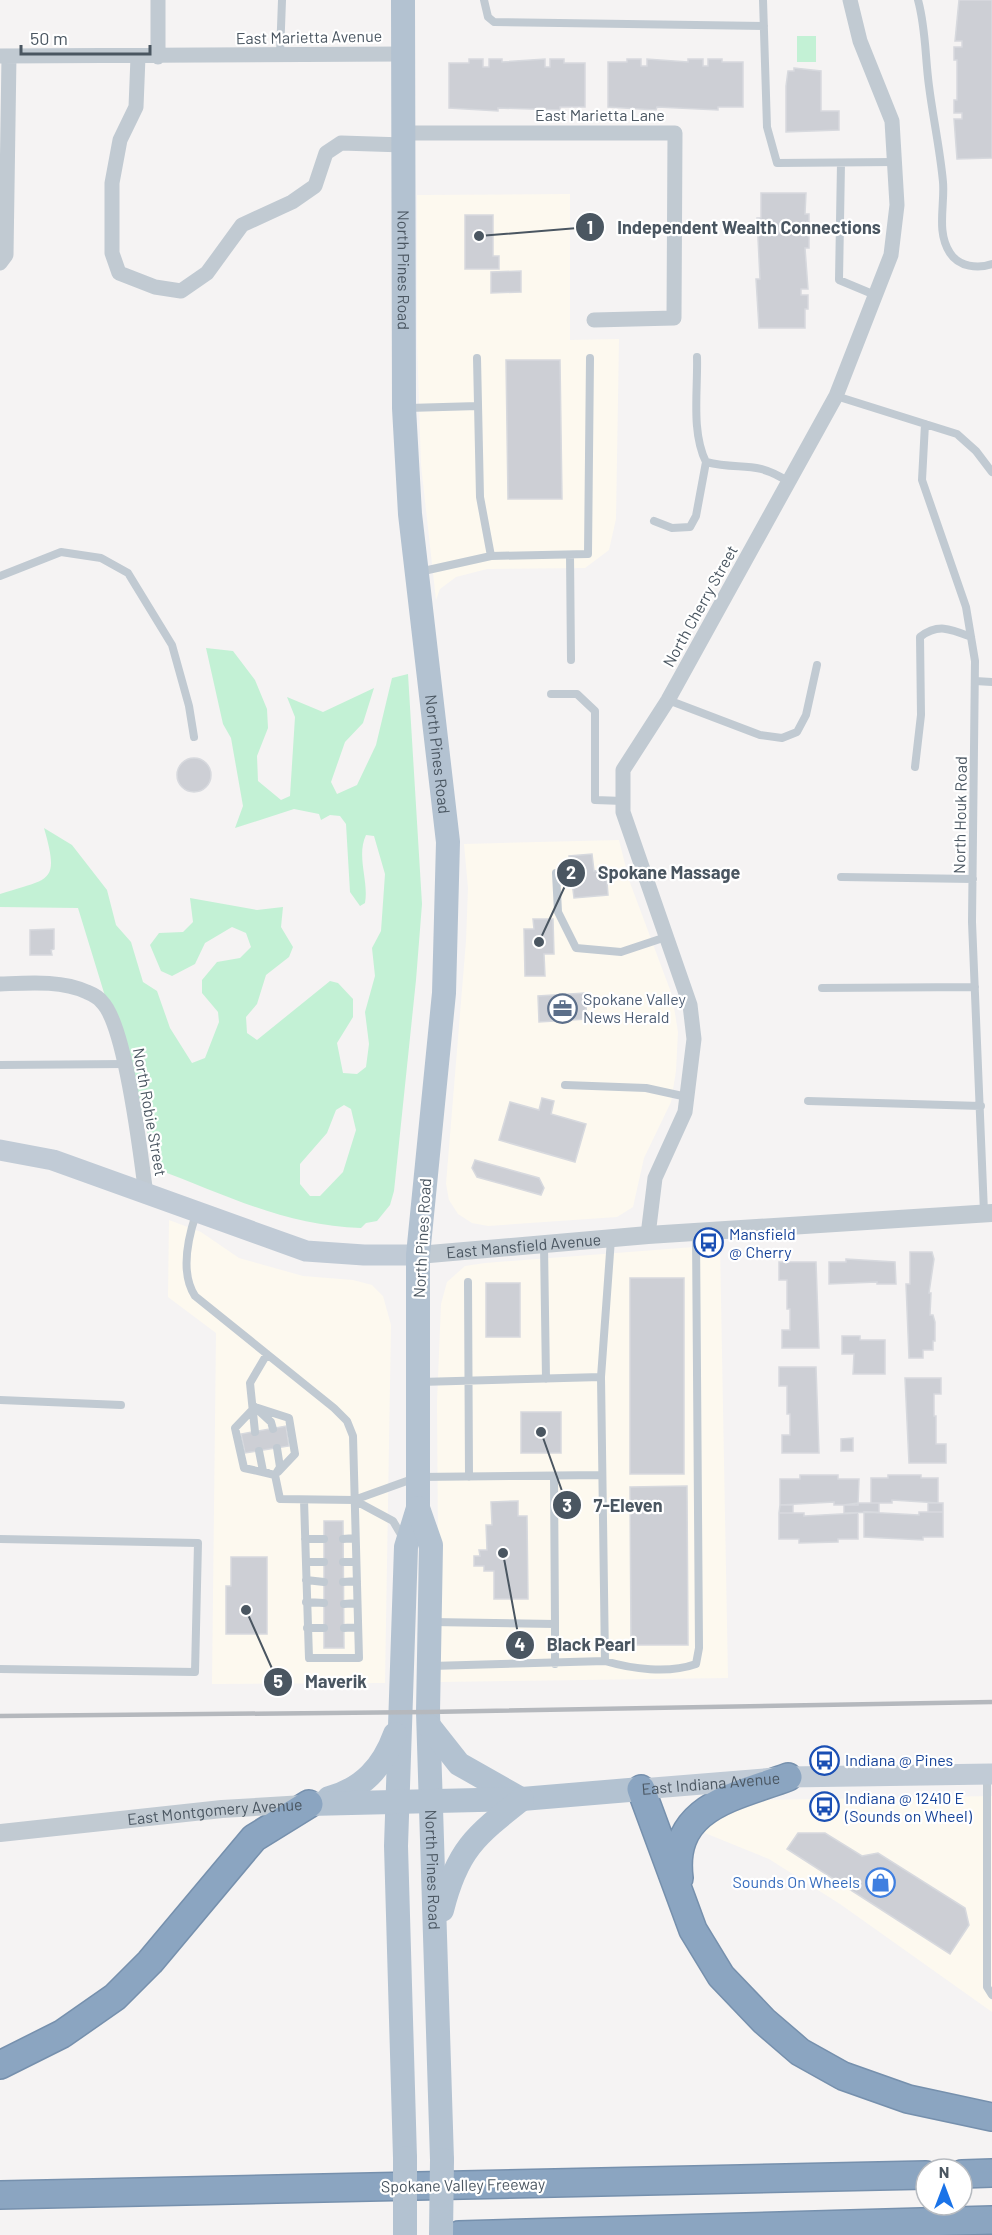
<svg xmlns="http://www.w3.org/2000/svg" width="992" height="2235" font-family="Barlow,sans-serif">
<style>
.commercial{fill:#fdf9ef}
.green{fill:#c3f1d5;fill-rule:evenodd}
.building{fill:#cdcfd5;stroke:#d7d9de;stroke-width:1.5}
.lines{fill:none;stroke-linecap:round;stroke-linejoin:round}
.motorway-casing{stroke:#7690ad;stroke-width:30}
.service{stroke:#c1cad2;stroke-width:8}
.minor{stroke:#c1cad2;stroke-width:15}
.tertiary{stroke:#c1cad2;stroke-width:18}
.secondary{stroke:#c1cbd6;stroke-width:21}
.primary{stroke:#b3c2d1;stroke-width:24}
.motorway{stroke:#8ba5c1;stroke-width:27}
.rail{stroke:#b5b8bd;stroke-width:4.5}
.primary-bridge{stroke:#b3c2d1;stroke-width:24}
.labels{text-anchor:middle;stroke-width:4.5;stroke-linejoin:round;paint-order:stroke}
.street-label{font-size:16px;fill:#4a5661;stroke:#fff}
.service-label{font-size:16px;fill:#4e5e75;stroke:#fff;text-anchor:start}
.transit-label{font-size:16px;fill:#164399;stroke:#fff;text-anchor:start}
.shop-label{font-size:16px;fill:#366cbe;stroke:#fff;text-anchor:end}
.leader{fill:none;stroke:#4a5661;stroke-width:2}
.callout-dot{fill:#4a5661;stroke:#fff;stroke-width:2}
.mark-label{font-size:18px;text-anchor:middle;font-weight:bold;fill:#fff}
.callout-label{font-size:18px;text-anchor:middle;font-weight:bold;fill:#4a5661;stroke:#fff;stroke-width:4.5;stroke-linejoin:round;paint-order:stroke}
</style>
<rect width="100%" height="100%" fill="#f5f3f3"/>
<path class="commercial" d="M570 194V340L619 339 616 519 609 550 585 568 487 569 456 577 440 589 436 600 421 465 417 342V195Z
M619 840 629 880 672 995 678 1032 676 1071 671 1102 644 1158 633 1207 617 1217 488 1226 472 1223 458 1214 449 1200 446 1184 466 941 468 888 464 844Z
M169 1220 201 1232 239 1258 303 1276 353 1280 372 1285 383 1296 391 1325 385 1683 212 1684 216 1333 168 1297Z
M720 1245 728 1678 439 1682 437 1402 441 1304 447 1282 465 1266 485 1263Z
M992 1796V2012L840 1904 769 1859 695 1829 755 1800Z"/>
<path class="green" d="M797 36H816V62H797Z
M206 648 233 651 255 680 267 709 268 728 257 756 258 781 281 800 290 796 295 717 287 697 323 712 374 688 363 723 345 742 331 782 337 794 357 785 376 745 392 678 408 674 422 904 416 980 394 1191 390 1205 377 1221 366 1223 361 1228C287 1226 225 1195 157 1169L121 1033 105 996 78 908 0 907V894C50 878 60 884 44 828L72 845 107 890 116 925 131 942 143 982 157 991 170 1028 192 1063 205 1058 219 1022 218 1012 202 993V980L217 962 240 958 251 947 246 933 232 927 205 943 195 964 172 976 161 971 150 945 159 933 183 932 193 922 190 898 257 910 283 907 281 927 293 947 289 957 266 975 257 1004 246 1017 247 1033 257 1040 330 981 338 983 353 999V1017L337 1043 343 1073 357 1074 366 1067 369 1044 365 1012 375 976 372 948 381 931 385 874 374 836 366 835C356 856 369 881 365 903L360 906 350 892 346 824 340 816 330 815 321 820 319 814 294 809 235 828 243 806 231 738 223 724ZM344 1105 351 1109 356 1130 343 1172 320 1196H310L300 1184V1164L327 1133 336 1110Z"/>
<path class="building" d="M959 0H992V158L957 159 954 119H962V113H954V100H957V60H954V47H962V41H955Z
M469 59H483V67H489V59H502V62L545 59V67H550V59H564V63H585V107H560V110L498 108V111L449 108V63H469Z
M627 59H641V66H647V59L688 62V59H703V66H708V59H722V62H743V107H718V110L657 107 656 110 608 107V62H627Z
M794 68 821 71V111H839V130L786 132V86L788 71H794Z
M761 193H806L805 214H809V228H801V234H809V248H805L808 289H801V295H808V309H805V328H759L756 279H760L757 218H761Z
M465 215H493V256H499V269H465Z
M521 271V292L491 293V272Z
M506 360H560L562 499H508Z
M177 775a17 17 0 1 1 34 0a17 17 0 1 1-34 0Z
M592 854 594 871 606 869 608 895 574 898 569 856Z
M533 919H553L554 954H544L545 976H525L524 929H534Z
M54 929V949L51 950 52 955H30V930Z
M585 993 587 1019 539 1022 538 996Z
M542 1098 554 1101 551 1114 586 1124 575 1162 499 1140 510 1102 539 1110Z
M475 1160 539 1178 544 1188 541 1195 477 1177 472 1168Z
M910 1252H932L934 1259 929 1293H931L930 1315H933L935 1322V1341H933V1350H923V1358H909L906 1284H910Z
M846 1259 895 1262 896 1284H877V1282L829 1284V1262H846Z
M779 1262H816L819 1348H782V1330H790V1309H787V1280H779Z
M630 1278H684V1474H630Z
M486 1283H520V1337H486Z
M842 1336H860V1340H885V1374H853L854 1354H842Z
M779 1367H816L819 1453H782V1435H790V1414H787V1386H779Z
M905 1378H941V1394H934V1416H936V1444H946V1463H909Z
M521 1412H561V1453H521Z
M286 1426 289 1446 245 1453 241 1434Z
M853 1438V1451H841V1439Z
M800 1475H838V1479H859L858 1505H834V1502L780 1505V1479H800Z
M888 1475H921V1478H938V1503L892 1500V1503H871V1478H888Z
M687 1486 688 1645H631L630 1487Z
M518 1501V1516H527L528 1599H494V1571H484V1566H474V1556H480L479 1550H487L486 1525H492L491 1502Z
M858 1503H879V1512L844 1513V1505Z
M928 1503H943V1512H928Z
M780 1505H793V1513H779Z
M864 1512 919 1515V1512H943V1537H923V1540L864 1537Z
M779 1513H804V1516L858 1513V1539H838V1542L799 1543V1539H779Z
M324 1521H343L344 1648H324Z
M231 1557H267V1634H226V1586H231Z
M798 1833H825L862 1856 878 1853 965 1908 969 1925 950 1954 787 1849Z"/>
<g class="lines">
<defs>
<path id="motorway" d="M641 1789 693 1930 721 1976 764 2021 800 2052 843 2076 908 2099 992 2117
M679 1878C670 1806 735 1797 788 1777
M0 2065 62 2034 115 1997 150 1962 254 1838 309 1804
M962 2174 992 2173
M0 2195 926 2175
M459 2235 992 2220"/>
</defs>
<use href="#motorway" class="motorway-casing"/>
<path class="service" d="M484 0 488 17 494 22 764 26
M763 0 767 127 777 163 895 162
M918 0C926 29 925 57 929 86 933 118 940 149 943 182 945 205 936 232 950 253 959 267 978 269 992 264
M280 55 282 0
M841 163 839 280 875 295
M697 357C698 390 691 432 706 462 742 471 753 459 789 482
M477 358 480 497 491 556
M836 396 957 434 976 451 992 472
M408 408 478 406
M925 424 922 480 966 607 975 661 972 922 984 1212
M654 521 672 528 690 527 696 516 706 462
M570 555 571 660
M419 572 491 556 588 554 590 358
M0 576 61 552 101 558 128 573 172 645 189 706 194 737
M975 681 992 682
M551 694H577L595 711V800L623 801
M668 700 760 735 782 738 797 732 806 715 817 665
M915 767 921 715 920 637C938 623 951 629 971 637
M556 873 558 912 576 948 621 952 666 937
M841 877 973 879
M822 988 975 987
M0 1065 125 1064
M565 1085 646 1088 687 1097
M808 1101 981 1106
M196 1214C188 1238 180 1273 195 1296L334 1408 347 1421 353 1436 359 1658H309L304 1500
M544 1245 546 1379
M468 1282 469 1477
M420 1382 601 1377
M0 1400 121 1405
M255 1407 235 1428 244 1468 275 1475
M255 1407 289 1418 295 1454 278 1472
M258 1410 271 1422 273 1429
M255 1432 250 1383 267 1354
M277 1448 280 1467 275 1475 280 1499 354 1500 418 1477 602 1475
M259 1451 263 1471 268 1473
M354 1500 393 1521 403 1538
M0 1539 198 1543 195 1672 0 1669
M305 1539H324
M343 1539 355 1538
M306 1562H324
M343 1562H356
M306 1580 324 1582
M343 1582 357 1581
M306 1602 324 1603
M344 1604 357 1603
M432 1622 555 1624 554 1476
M555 1624V1664
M307 1628H324
M344 1628 358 1627
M605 1661 601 1377 611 1239
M431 1666 605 1661C632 1669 668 1674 696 1664L699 1648 696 1233
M987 1775V1987L992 1995"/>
<path class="minor" d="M158 0V57
M0 56 403 54
M138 57 136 107 120 140 112 183V253L119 273 155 287 181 291 207 273 242 225 292 202 315 186 326 153 341 143 404 145
M404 133H675L674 318 594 320
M0 263 6 255 9 56
M0 984C28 983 61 980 87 992 92 994 99 998 102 1002 126 1026 141 1157 146 1195
M648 1235 655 1178 685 1112 694 1039 690 1005 623 812V770L668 700 836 396 891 255 897 205 892 121 860 41 850 0"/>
<g class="tertiary">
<path id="s1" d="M418 1255 648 1235 992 1213"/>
<path id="s2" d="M0 1833 222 1809 304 1804"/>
</g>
<g class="secondary">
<path d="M0 1150 53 1160 306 1251 364 1255H418"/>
<path id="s3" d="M641 1789 788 1777 992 1774"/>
</g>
<g class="primary">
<path id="s4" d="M403 0 404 408 410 514 448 842 444 993 418 1255V1508L406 1547 396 1846 405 2158"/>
<path id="s5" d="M418 1508 431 1545 428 1712 442 2160"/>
<path d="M429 1726 459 1764 519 1798"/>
<path d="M329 1798C363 1789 383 1767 395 1734"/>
<path d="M309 1804 522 1799 641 1789"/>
<path d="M442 1910C457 1850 475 1836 522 1799"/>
</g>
<use href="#motorway" class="motorway"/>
<path class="rail" d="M0 1716 428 1712 992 1702"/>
<path class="primary-bridge" d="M405 2235V2158
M441 2235 442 2160"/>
</g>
<defs>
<symbol id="office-ring" viewBox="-11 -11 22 22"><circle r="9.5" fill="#fff" stroke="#5c6f8a" stroke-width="1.5"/><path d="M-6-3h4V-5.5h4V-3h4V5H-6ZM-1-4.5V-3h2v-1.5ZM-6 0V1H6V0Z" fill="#5c6f8a"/></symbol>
<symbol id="bus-ring" viewBox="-11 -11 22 22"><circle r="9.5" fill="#fff" stroke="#1a4fb4" stroke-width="1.5"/><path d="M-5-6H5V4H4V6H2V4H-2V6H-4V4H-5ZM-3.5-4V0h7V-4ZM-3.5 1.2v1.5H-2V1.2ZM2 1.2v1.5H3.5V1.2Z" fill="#1a4fb4"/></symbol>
<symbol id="shop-ring" viewBox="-11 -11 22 22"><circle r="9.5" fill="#fff" stroke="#3f7fe0" stroke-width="1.5"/><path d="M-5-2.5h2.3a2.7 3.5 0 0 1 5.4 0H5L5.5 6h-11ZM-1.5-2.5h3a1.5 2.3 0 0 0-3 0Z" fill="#3f7fe0"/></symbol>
</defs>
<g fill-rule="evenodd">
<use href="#office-ring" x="546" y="992" width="33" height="33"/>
<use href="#bus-ring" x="692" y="1226" width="33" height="33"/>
<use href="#bus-ring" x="808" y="1744" width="33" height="33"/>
<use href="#bus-ring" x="808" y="1790" width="33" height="33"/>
<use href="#shop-ring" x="864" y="1866" width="33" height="33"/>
</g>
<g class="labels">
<g class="street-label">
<text transform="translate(309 37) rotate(-1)" y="6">East Marietta Avenue</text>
<text x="600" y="121">East Marietta Lane</text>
<text dy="6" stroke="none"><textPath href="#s4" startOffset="270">North Pines Road</textPath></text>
<text transform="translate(700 606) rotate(-61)" y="6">North Cherry Street</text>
<text dy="6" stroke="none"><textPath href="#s4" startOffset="756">North Pines Road</textPath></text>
<text transform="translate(960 815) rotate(-89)" y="6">North Houk Road</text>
<text transform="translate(150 1112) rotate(80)" y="6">North Robie Street</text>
<text transform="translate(422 1238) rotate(-87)" y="6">North Pines Road</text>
<text dy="6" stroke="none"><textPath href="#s1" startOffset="106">East Mansfield Avenue</textPath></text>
<text dy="6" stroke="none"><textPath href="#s3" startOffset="70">East Indiana Avenue</textPath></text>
<text dy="6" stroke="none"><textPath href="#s2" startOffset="216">East Montgomery Avenue</textPath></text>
<text dy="6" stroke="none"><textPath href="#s5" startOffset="364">North Pines Road</textPath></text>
<text transform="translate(463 2185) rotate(-1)" y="6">Spokane Valley Freeway</text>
</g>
<g class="service-label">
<text x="583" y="1005">Spokane Valley<tspan x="583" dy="18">News Herald</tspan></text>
</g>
<g class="transit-label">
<text x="729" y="1240">Mansfield<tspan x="729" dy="18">@ Cherry</tspan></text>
<text x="845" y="1766">Indiana @ Pines</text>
<text x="845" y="1804">Indiana @ 12410 E<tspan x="845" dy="18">(Sounds on Wheel)</tspan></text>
</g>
<g class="shop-label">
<text x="860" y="1888">Sounds On Wheels</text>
</g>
</g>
<path class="leader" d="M479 236L590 227M539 942L571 873M541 1432L567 1505M503 1553L520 1645M246 1610L278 1682"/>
<g class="callout-dot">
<circle cx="479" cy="236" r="6"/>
<circle cx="539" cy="942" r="6"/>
<circle cx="541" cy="1432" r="6"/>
<circle cx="503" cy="1553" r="6"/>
<circle cx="246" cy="1610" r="6"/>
<circle cx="590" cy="227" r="15"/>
<circle cx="571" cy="873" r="15"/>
<circle cx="567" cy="1505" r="15"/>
<circle cx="520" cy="1645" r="15"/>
<circle cx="278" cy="1682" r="15"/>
</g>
<g class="mark-label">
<text x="590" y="234">1</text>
<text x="571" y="879">2</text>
<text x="567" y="1512">3</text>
<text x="520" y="1651">4</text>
<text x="278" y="1688">5</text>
</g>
<g class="callout-label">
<text x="749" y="234">Independent Wealth Connections</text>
<text x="669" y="879">Spokane Massage</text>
<text x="628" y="1512">7-Eleven</text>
<text x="591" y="1651">Black Pearl</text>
<text x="336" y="1688">Maverik</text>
</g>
<g transform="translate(944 2187)"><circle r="28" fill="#ffffff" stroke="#b7bbc0" stroke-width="1.5"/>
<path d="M0-4.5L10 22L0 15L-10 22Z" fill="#1a73e8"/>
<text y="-9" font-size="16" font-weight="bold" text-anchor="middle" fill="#4a5661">N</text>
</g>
<path d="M21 45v9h129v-9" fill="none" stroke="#4a5661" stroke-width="3"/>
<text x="30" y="45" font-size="18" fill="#4a5661" stroke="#ffffff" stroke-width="4.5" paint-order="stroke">50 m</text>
</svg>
